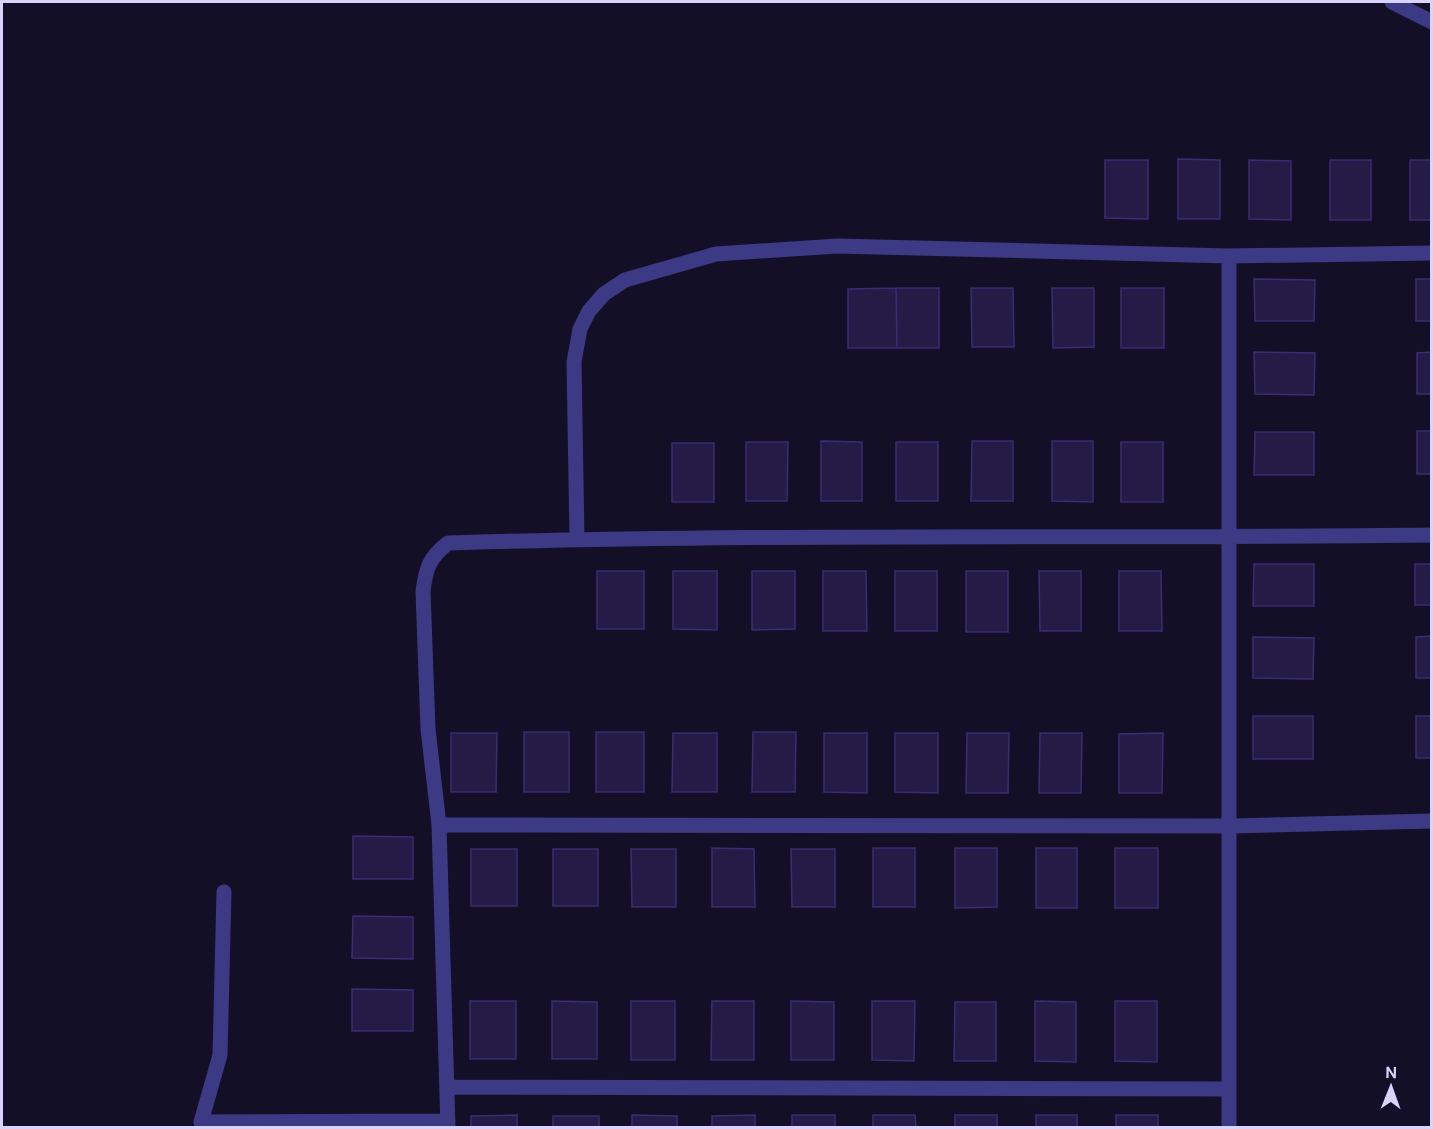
<svg xmlns="http://www.w3.org/2000/svg" width="1433" height="1129" font-family="'DM Sans',sans-serif">
<style>
.building{fill:#241b47;stroke:#3b2d73;stroke-width:1.5}
.lines{fill:none;stroke-linecap:round;stroke-linejoin:round}
.minor{stroke:#3d3a85;stroke-width:15}
</style>
<rect width="100%" height="100%" fill="#130f26"/>
<path class="building" d="M1178 159 1220 160V219H1178Z
M1105 160H1148V219L1105 218Z
M1249 160 1291 161V220L1249 219Z
M1330 160H1371V220H1330Z
M1410 160H1432V220H1410Z
M1254 279 1315 280 1314 321H1255Z
M1416 279H1432V321H1416Z
M896 288H939V348H897Z
M896 288 897 348H848V289Z
M971 288H1013L1014 347H972Z
M1052 288H1094V347L1053 348Z
M1121 288H1164V348H1121Z
M1254 352 1315 353 1314 395 1255 394Z
M1432 352V394H1417V353Z
M1417 431H1432V474H1417Z
M1255 432H1314V475H1254Z
M821 441 862 442V501H821Z
M972 441H1013V501H971Z
M1052 441H1093V502L1052 501Z
M746 442H788L787 501H746Z
M896 442H938V501H896Z
M1121 442H1163V502H1121Z
M672 443H714V502H672Z
M1254 564H1314V606H1253Z
M1415 564H1432V605H1415Z
M597 571H644V629H597Z
M673 571H717V630L673 629Z
M752 571H795V629L752 630Z
M823 571H866L867 631H823Z
M895 571H937V631H895Z
M966 571H1008V632H966Z
M1039 571H1081V631H1040Z
M1119 571H1161L1162 631H1119Z
M1432 636V678H1416V637Z
M1253 637 1314 638 1313 679 1253 678Z
M1253 716H1313V759H1253Z
M1416 716H1432V758H1416Z
M524 732H569V792H524Z
M596 732H644V792H596Z
M753 732H796L795 792H752Z
M451 733H497L496 792H451Z
M673 733H717V792H672Z
M824 733H867V793L824 792Z
M895 733H938V793L895 792Z
M967 733H1009L1008 793H966Z
M1040 733H1082L1081 793H1039Z
M1163 733 1162 793H1119V734Z
M353 836 413 837V879H353Z
M712 848 754 849 755 907H712Z
M873 848H915V907H873Z
M955 848H997V907L955 908Z
M1036 848H1077V908H1036Z
M1115 848H1158V908H1115Z
M471 849H517V906H471Z
M553 849H598V906H553Z
M631 849H676V907H632Z
M791 849H835V907H792Z
M353 916 413 917V959L352 958Z
M352 989 413 990V1031H352Z
M470 1001H516V1059H470Z
M552 1001 597 1002V1059H552Z
M631 1001H675V1060H631Z
M712 1001H754V1060H711Z
M791 1001 834 1002V1060H791Z
M872 1001H915L914 1061 872 1060Z
M1035 1001 1076 1002V1062L1035 1061Z
M1115 1001H1157V1062L1115 1061Z
M955 1002H996V1061H954Z
M517 1115V1128H471V1116Z
M632 1115 677 1116V1128H632Z
M755 1115V1128H712V1116Z
M792 1115H835V1128H792Z
M873 1115H915L916 1128H873Z
M955 1115H997V1128H955Z
M1036 1115H1077V1128H1036Z
M1116 1115H1158V1128H1116Z
M553 1116H599V1128H553Z"/>
<g class="lines">
<path class="minor" d="M1392 2 1432 22
M577 539 574 362 580 329 589 311 604 294 625 280 716 254 837 246 1229 256 1432 253
M439 825 1230 826 1432 821
M224 892 220 1055 201 1122 448 1121
M447 1087 1229 1089
M448 1128 439 825 428 729 423 591C426 568 429 558 448 543 776 533 1104 539 1432 535
M1229 1128V256"/>
</g>
<rect width="1433" height="1129" fill="none" stroke="#d9d4ff" stroke-width="6"/>
<g transform="translate(1391 1087) rotate(1)" stroke="#130f26" stroke-width="4.5" paint-order="stroke">
<path d="M0-4.5L10 22L0 15L-10 22Z" fill="#d9d4ff"/>
<text y="-9" font-size="16" font-weight="bold" text-anchor="middle" fill="#d9d4ff">N</text>
</g>
</svg>
